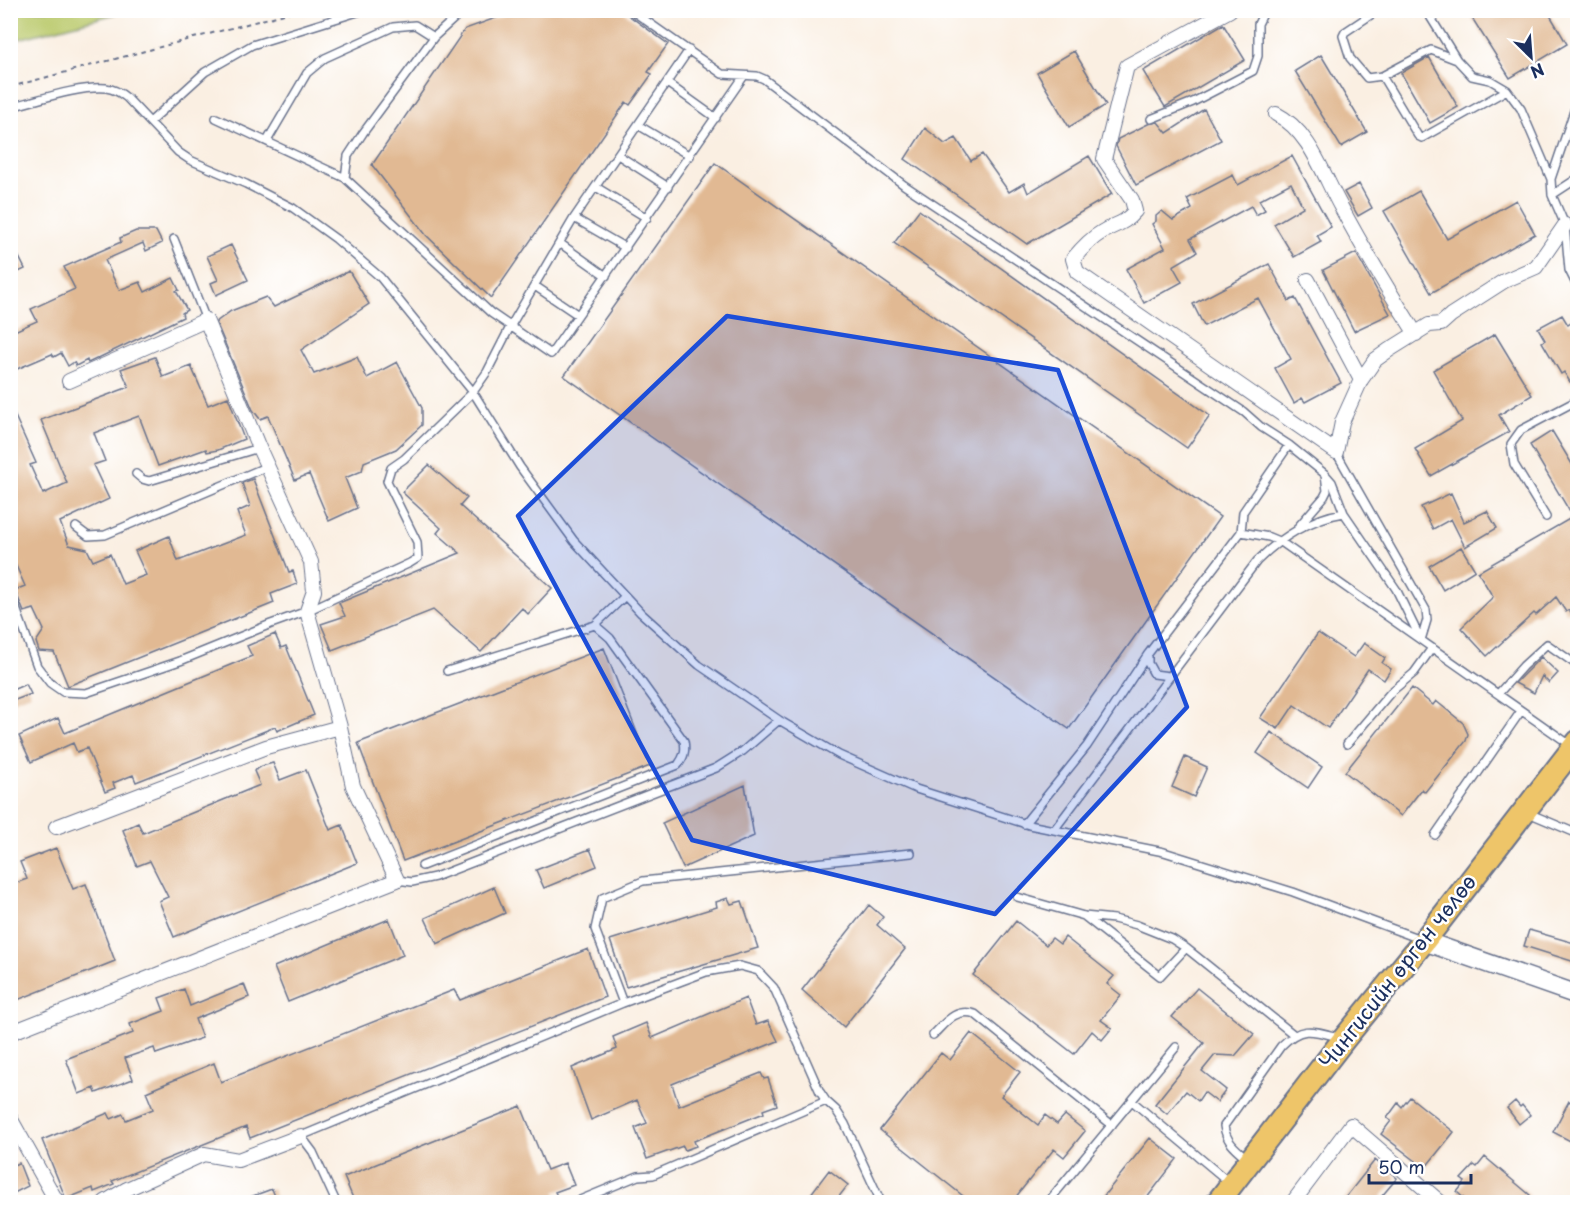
<svg xmlns="http://www.w3.org/2000/svg" width="1588" height="1213" font-family="'Playpen Sans',sans-serif">
<style>
.green{fill:#bac96b;stroke:#6a7c64;stroke-width:1.5}
.building{fill:#e1b993}
.lines{fill:none;stroke-linecap:round;stroke-linejoin:round}
.service-casing{stroke:#69728c;stroke-width:10}
.minor-casing{stroke:#69728c;stroke-width:16}
.tertiary-casing{stroke:#69728c;stroke-width:21}
.trunk-casing{stroke:#69728c;stroke-width:26}
.path{stroke:#69728c;stroke-width:2;stroke-dasharray:4.5 4.5;stroke-linecap:butt}
.service{stroke:#fff;stroke-width:7}
.minor{stroke:#fff;stroke-width:14}
.tertiary{stroke:#fff;stroke-width:18}
.trunk{stroke:#eec569;stroke-width:22}
.marked{fill:#1d4ed8;fill-opacity:0.2;stroke:#1d4ed8;stroke-width:4.5;stroke-linejoin:round}
.labels{text-anchor:middle;stroke-width:5;stroke-linejoin:round;paint-order:stroke}
.street-label{font-size:21px;fill:#1b2f5e;stroke:#fff}
</style>
<rect width="100%" height="100%" fill="#fff"/>
<filter id="ink" filterUnits="userSpaceOnUse"><feTurbulence type="fractalNoise" baseFrequency=".0167" numOctaves="2"/><feDisplacementMap in="SourceGraphic" scale="12" xChannelSelector="R" yChannelSelector="G"/><feConvolveMatrix kernelMatrix="1 2 1 2 8 2 1 2 1" color-interpolation-filters="sRGB"/></filter>
<filter id="wash" filterUnits="userSpaceOnUse"><feTurbulence type="fractalNoise" baseFrequency=".008" numOctaves="4" result="noise"/><feDisplacementMap in="SourceGraphic" scale="24" xChannelSelector="R" yChannelSelector="G"/><feGaussianBlur stdDeviation="1.35" result="paint"/><feColorMatrix in="noise" values="0 0 0 0 0 0 0 0 0 0 0 0 0 0 0 0 0 1.4 0 .05"/><feComposite in="paint" operator="in"/></filter>
<g filter="url(#wash)">
<rect width="100%" height="100%" fill="#faefe2"/>
<path class="green" d="M11 10H127V11L11 41Z"/>
<g id="blocks">
<path class="building" d="M518 10H621L668 44 648 72 652 74 630 105 626 102 491 298 426 235 372 165 465 29Z
M1467 10H1547L1567 44 1510 78Z
M1223 24 1245 60 1165 107 1143 71Z
M1074 51 1106 105 1069 127 1037 73Z
M1321 55 1367 132 1341 147 1295 71Z
M1429 57 1458 107 1430 123 1401 73Z
M1204 109 1221 140 1136 185 1116 146 1118 139 1148 124 1158 122 1167 133Z
M925 128 945 144 956 138 971 161 982 154 1009 192 1024 183 1028 193 1089 156 1112 194 1027 244 905 159Z
M1292 156 1331 227 1317 235 1321 242 1294 257 1274 224 1303 207 1291 183 1259 200 1265 210 1256 215 1251 206 1190 239 1197 252 1173 266 1182 282 1144 303 1126 269 1165 248 1152 224 1156 221V216L1162 211 1173 220 1192 209 1187 199 1233 175 1238 185Z
M715 163 1220 517 1069 729 564 376Z
M1359 184 1372 208 1358 216 1344 192Z
M1419 191 1447 239 1516 200 1535 234 1431 293 1384 211Z
M919 210 1210 416 1187 448 894 243Z
M136 231H156L162 243 146 251 143 243 105 260 119 290 140 282 145 292 173 278 179 290 176 291 187 310 182 313 183 317 88 363 87 360 76 366 74 362 68 366 61 353 54 357 52 354 10 372V333L37 321 31 309 75 289 64 267 121 242 120 238Z
M10 239 25 269 10 276Z
M231 245 248 280 216 295 211 283 218 280 207 256Z
M1356 253 1390 314 1354 331 1323 270Z
M1269 264 1289 301 1295 298 1341 383 1305 402 1302 398 1294 403 1275 368 1291 359 1258 298 1204 326 1193 304Z
M349 271 369 304 301 350 314 374 357 357 367 378 397 362 422 408V425L396 449 364 462 362 471 345 478 357 508 329 521 309 474 295 480 268 416 260 419 253 410 216 322 231 311 266 297 274 307Z
M1562 315 1568 325 1571 323 1578 334V378L1570 382 1564 372 1561 374 1542 342 1545 340 1538 328Z
M1495 334 1532 395 1499 415 1509 432 1431 476 1415 449 1462 421 1433 370Z
M155 357 163 377 191 366 208 405 228 397 244 439 218 450 207 452 206 449 158 466 139 416 94 433 105 461 93 465 109 499 60 522 69 545 87 549 93 561 110 554 123 584 146 575 135 551 169 536 178 561 246 535 237 512 250 506 242 483 253 479 289 572 293 571 297 584 271 594 274 603 68 686 54 652 39 651 36 642 44 630 34 609 24 612 15 590 25 586 10 552V405L36 463 30 465 43 494 67 483 41 420 129 387 121 369Z
M1552 431 1578 474V625L1569 610 1566 612 1556 597 1536 615 1534 613 1487 656 1461 628 1493 597 1478 572 1573 517 1530 445Z
M429 465 467 498 460 506 552 588 528 614 522 608 481 652 433 610 332 650 321 624 345 616 339 603 460 553 437 533 441 528 402 492Z
M1451 493 1464 522 1487 511 1497 528 1465 547 1451 519 1433 529 1421 507Z
M1461 547 1475 570 1443 590 1429 566Z
M1318 633 1354 657 1364 643 1385 658 1382 663 1391 669 1384 680 1368 669 1328 728 1294 705 1278 729 1260 718Z
M275 634 281 648 286 646 314 715 277 731 275 727 136 782 133 775 113 783 115 788 105 792 87 748 77 752 73 743 31 762 19 736 58 718 65 733 252 656 247 646Z
M604 648 650 766 403 861 358 743Z
M1541 657 1558 673 1549 683 1542 676 1534 693 1515 683Z
M26 684 31 694 10 702V691Z
M1412 688 1433 705 1436 701 1463 723 1468 734 1466 741 1425 792 1422 789 1401 816 1345 772Z
M1271 732 1322 767 1308 788 1257 753Z
M1185 757 1207 767 1194 797 1172 787Z
M273 763 280 780 306 770 330 830 342 825 357 863 174 937 159 901 168 897 150 861 137 866 123 830 138 823 143 833 260 785 254 771 262 766Z
M745 785 754 836 683 868 662 823Z
M56 848 73 889 86 884 115 961 10 1003V885L27 879 20 862Z
M590 849 597 866 544 888 536 870Z
M494 887 505 913 437 944 425 918Z
M728 898 731 904 742 901 758 948 626 987 610 940 717 907 716 902Z
M869 905 883 917 877 925 905 949 844 1027 802 990Z
M389 919 403 955 288 1002 274 967Z
M1016 921 1046 945 1052 938 1060 944 1065 937 1114 976 1107 984 1121 995 1101 1020 1112 1028 1102 1040 1092 1031 1074 1054 973 975Z
M1529 930 1578 944V963L1524 946Z
M588 949 605 997 250 1138 246 1127 112 1181 114 1184 94 1192 93 1188 66 1199 42 1140 108 1113 111 1119 123 1114 126 1120 153 1109 146 1092 214 1063 221 1082 454 990 460 1000Z
M244 984 249 997 195 1019 202 1038 156 1054 154 1048 125 1058 133 1079 96 1093 94 1088 79 1094 66 1059 133 1033 130 1024 164 1011 159 998 184 989 190 1006Z
M1197 988 1254 1034 1235 1056 1215 1055 1202 1071 1226 1090 1217 1102 1204 1092 1198 1101 1186 1091 1167 1114 1155 1104 1204 1043 1172 1017Z
M746 998 756 1025 768 1021 778 1041 672 1084 679 1106 761 1073 764 1079 768 1078 777 1105 763 1110 764 1113 694 1141 696 1146 685 1150 683 1146 647 1159 635 1128 647 1123 637 1100 591 1120 572 1068 617 1049 613 1037 646 1023 652 1038Z
M971 1033 1020 1072 1001 1096 1038 1125 1045 1115 1057 1124 1065 1115 1085 1131 1064 1157 1054 1149 1011 1203H972L880 1130 941 1053 950 1060Z
M1410 1097 1454 1132 1425 1168 1381 1134 1391 1121 1387 1118 1398 1103 1402 1107Z
M1515 1101 1520 1107 1522 1105 1530 1115 1519 1124 1507 1108Z
M1569 1101 1578 1106V1145L1553 1132Z
M521 1106 547 1170 565 1163 574 1185 555 1192 557 1196 540 1203H355L344 1177Z
M1150 1138 1177 1159 1143 1203H1098Z
M1485 1157 1530 1195 1523 1203H1469L1457 1192 1465 1182 1461 1179 1474 1165 1477 1167Z
M1375 1160 1397 1178 1376 1203H1341Z
M19 1163 28 1186 10 1195V1166Z
M829 1170 848 1185 834 1203H804Z
M272 1189 278 1203H239V1201Z"/>
</g>
</g>
<g filter="url(#ink)">
<use href="#blocks" fill-opacity="0" stroke="#69728c" stroke-width="1.5"/>
<g class="lines">
<defs>
<path id="service" d="M478 10 457 16 434 37 363 133 348 156 345 178 491 313 551 354 744 76
M631 10 722 74 757 76 764 79 904 185 1244 412 1261 427 1289 445 1325 474 1332 482 1344 513 1396 589 1421 640
M1378 10 1345 32 1343 36 1350 58 1367 78 1382 76 1431 50 1457 60 1472 76 1490 80 1507 90 1521 109 1551 179 1552 195 1565 225 1569 270 1578 288
M1426 10 1457 60
M1382 76 1418 136 1422 138 1507 90
M667 83 716 118
M10 107C39 100 77 86 106 88 115 89 121 93 127 98L178 152 190 160 246 184 293 208 336 239 380 277 473 392 520 467 574 541 641 613 699 665 779 720 839 755 916 789 1029 825 1164 852 1293 892 1420 939
M216 118 345 178
M1151 119 1193 102 1253 71 1258 56V24L1265 10
M150 122 205 72 252 45 364 10
M638 125 690 156
M267 141 307 73 325 58 393 27 415 25 434 37
M618 155 668 187
M1551 179 1578 99
M596 187 647 218
M1552 195 1578 178
M574 218 626 248
M174 239 206 320
M561 244 606 276
M535 286 578 315
M1336 452 1426 610 1427 620 1421 640
M136 474 142 479 149 481 259 448
M1546 517 1514 464 1511 444 1521 430 1578 400
M76 527 88 536 105 535 268 466
M1298 527 1324 497 1327 491 1325 474
M1241 532 1269 537 1281 542 1572 746
M10 592 37 666 50 683 63 692 86 693 180 661 271 624 307 611 410 563 418 558 417 542 387 481 391 468 404 459 473 392 487 372 510 327 574 218 689 50
M1148 654V663L1154 674 1169 676
M447 671 595 625
M1498 694 1523 666 1547 644 1574 663 1578 658
M1347 744 1391 692 1414 673 1432 648
M1526 812 1578 834
M1024 824 1087 746 1148 654 1241 532 1243 512 1289 445
M1054 830 1257 561C1280 538 1311 518 1344 513
M1435 835 1521 711
M422 866 678 765C684 757 686 751 684 741L610 638 595 625 625 596
M397 880 412 882 435 877 716 768 743 751 779 720
M1017 897 1084 916 1114 919 1137 925 1172 939 1186 948 1293 1034
M1084 916 1160 976 1186 948
M623 1003 595 929 602 898 643 881 911 853
M933 1035C946 1022 955 1008 975 1014L1112 1125
M1132 1101 1230 1183
M1248 1159C1236 1149 1226 1142 1224 1126L1281 1046C1303 1024 1314 1031 1341 1038
M336 1202 313 1152 301 1136 623 1003 706 972 740 966 758 971 774 988 820 1092 826 1101 836 1110 845 1124 881 1202
M575 1202 638 1176 653 1175 826 1101
M1048 1202 1176 1047"/>
<path id="minor" d="M1230 10 1127 66 1104 159 1132 200 1135 211C1123 225 1117 223 1102 232 1090 239 1082 248 1073 259L1077 272 1336 452 1342 422 1361 380
M1276 114C1310 131 1323 175 1341 207 1364 250 1390 293 1416 334
M1308 280 1361 380 1375 360 1389 350 1429 325 1441 324 1451 315 1504 281 1536 267 1565 225
M56 827 266 747 340 727
M10 1033 397 880 353 786 340 727 307 611 314 591 311 562 259 448 206 320 69 381
M10 1118 57 1202
M105 1202 127 1189 204 1154 238 1160 301 1136
M1293 1202 1351 1125 1440 1202"/>
<path id="tertiary" d="M1424 941 1578 995"/>
<path id="trunk" d="M1218 1202 1344 1039 1424 941 1578 742"/>
</defs>
<use href="#service" class="service-casing"/>
<use href="#minor" class="minor-casing"/>
<use href="#tertiary" class="tertiary-casing"/>
<use href="#trunk" class="trunk-casing"/>
<path class="path" d="M10 87 299 10"/>
<use href="#service" class="service"/>
<use href="#minor" class="minor"/>
<use href="#tertiary" class="tertiary"/>
<use href="#trunk" class="trunk"/>
</g>
</g>
<path class="marked" d="M727 316 1058 370 1187 707 995 914 692 840 518 516Z"/>
<g class="labels">
<g class="street-label">
<text transform="translate(1398 972) rotate(-52)" y="7">Чингисийн өргөн чөлөө</text>
</g>
</g>
<rect width="1588" height="1213" fill="none" stroke="#fff" stroke-width="36"/>
<g transform="translate(1531 57) rotate(155)" stroke="#ffffff" stroke-width="4.5" paint-order="stroke">
<path d="M0-4.5L10 22L0 15L-10 22Z" fill="#1b2f5e"/>
<text y="-9" font-size="16" font-weight="bold" text-anchor="middle" fill="#1b2f5e">N</text>
</g>
<path d="M1369 1174v9h102v-9" fill="none" stroke="#1b2f5e" stroke-width="3"/>
<text x="1378" y="1174" font-size="18" fill="#1b2f5e" stroke="#ffffff" stroke-width="4.5" paint-order="stroke">50 m</text>
</svg>
